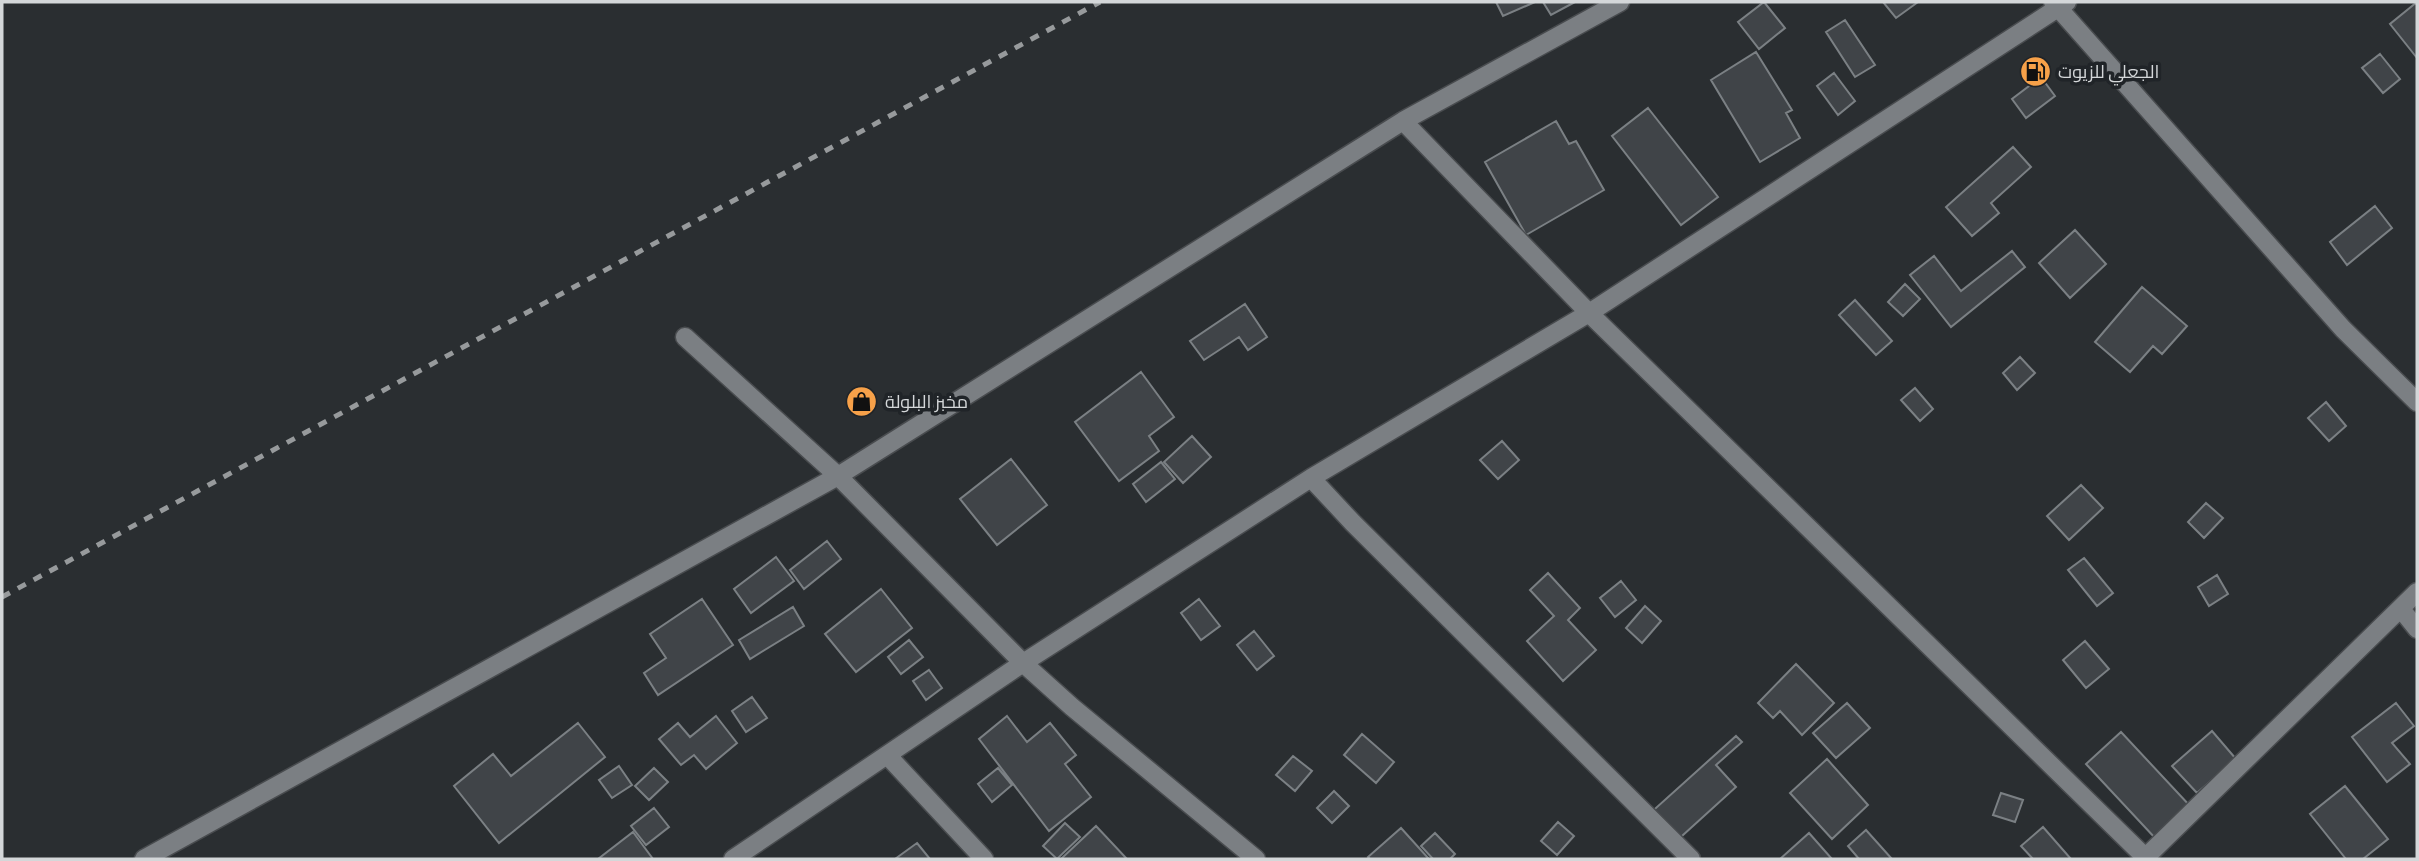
<svg xmlns="http://www.w3.org/2000/svg" width="2419" height="861" font-family="Barlow,Cairo,sans-serif">
<style>
.building{fill:#404448;stroke:#7b8084;stroke-width:2}
.lines{fill:none;stroke-linecap:round;stroke-linejoin:round}
.minor-casing{stroke:#494c4f;stroke-width:21}
.minor{stroke:#7b7f83;stroke-width:18}
.rail{stroke:#979a9c;stroke-width:5;stroke-dasharray:9 9;stroke-linecap:butt}
.labels{text-anchor:middle;stroke-width:7;stroke-linejoin:round;paint-order:stroke}
.poi-label{font-size:18px;fill:#d4d7d9;stroke:#202428;text-anchor:start}
</style>
<rect width="100%" height="100%" fill="#2a2e31"/>
<path class="building" d="M1496 2H1535L1503 16Z
M1543 2H1575L1551 15Z
M1764 2 1785 28 1759 49 1738 22Z
M1883 2H1918L1896 18Z
M2417 2V58L2390 24Z
M1845 20 1875 65 1855 77 1826 32Z
M1756 52 1792 110 1786 113 1800 138 1760 162 1711 80Z
M2380 54 2400 79 2383 93 2362 68Z
M1834 73 1855 101 1838 115 1817 86Z
M2041 77 2055 96 2026 118 2012 99Z
M1648 108 1718 197 1681 225 1612 136Z
M1556 121 1569 144 1576 141 1604 190 1526 235 1485 162Z
M2013 147 2031 167 1991 203 1999 213 1972 236 1946 207Z
M2375 206 2392 228 2347 265 2330 242Z
M2075 230 2106 264 2070 298 2039 263Z
M2012 251 2025 267 1951 327 1910 275 1934 256 1961 291Z
M1905 284 1920 299 1903 316 1888 302Z
M2142 287 2187 326 2162 354 2153 346 2130 372 2095 342Z
M1855 300 1892 341 1876 355 1839 315Z
M1245 304 1267 337 1248 350 1239 337 1204 360 1190 341Z
M2020 357 2035 373 2017 390 2003 373Z
M1141 372 1174 417 1149 436 1159 451 1119 481 1075 422Z
M1915 388 1933 409 1920 421 1901 400Z
M2326 402 2346 426 2329 441 2308 418Z
M1192 436 1211 457 1183 483 1164 462Z
M1502 441 1519 460 1498 479 1480 460Z
M1011 459 1047 505 997 545 960 499Z
M1161 462 1175 479 1146 502 1133 484Z
M2081 485 2103 508 2069 540 2047 516Z
M2206 503 2223 518 2204 538 2188 522Z
M827 541 841 559 804 589 790 570Z
M776 557 794 581 751 613 734 589Z
M2084 558 2113 593 2097 606 2068 570Z
M1548 573 1580 608 1568 620 1596 650 1563 681 1527 641 1554 616 1530 590Z
M2217 575 2228 594 2209 606 2198 587Z
M1621 581 1636 600 1615 617 1600 598Z
M881 589 912 628 856 672 825 634Z
M702 599 733 645 658 695 644 673 666 658 650 634Z
M1199 599 1220 626 1201 640 1181 613Z
M1645 606 1661 621 1642 643 1626 628Z
M793 607 804 626 750 659 739 640Z
M1254 631 1274 656 1257 670 1237 645Z
M909 640 923 657 901 674 888 657Z
M2085 641 2109 669 2086 688 2063 660Z
M1796 664 1834 703 1802 735 1780 711 1773 718 1758 703Z
M929 670 942 688 926 700 913 681Z
M752 697 767 718 746 732 732 711Z
M1847 703 1870 728 1836 758 1813 733Z
M2396 703 2414 726 2392 743 2410 764 2387 782 2352 737Z
M716 716 737 743 706 769 694 755 681 765 659 739 678 723 690 737Z
M1007 716 1027 742 1050 723 1076 755 1065 764 1091 797 1049 831 979 739Z
M578 723 605 757 499 843 454 786 493 754 511 776Z
M2212 731 2236 759 2197 793 2172 766Z
M2121 732 2191 807 2156 839 2086 764Z
M1362 734 1394 762 1376 783 1344 755Z
M1736 736 1742 742 1716 765 1736 787 1672 845 1647 816Z
M1293 756 1312 771 1295 791 1276 775Z
M1827 759 1868 805 1832 839 1790 793Z
M619 766 632 785 612 798 599 780Z
M654 768 668 782 649 800 635 786Z
M998 768 1012 785 992 802 978 784Z
M2345 786 2388 839 2363 859H2346L2310 814Z
M1334 791 1349 806 1332 823 1317 808Z
M2001 793 2023 800 2015 822 1993 815Z
M654 808 669 827 646 845 631 826Z
M1558 822 1574 836 1557 855 1541 841Z
M1065 823 1080 837 1057 859 1043 846Z
M1096 826 1127 859H1063L1062 858Z
M2043 827 2071 859H2033L2021 846Z
M1401 828 1429 859H1370L1368 857Z
M1866 830 1892 859H1859L1848 846Z
M633 832 653 859H598Z
M1435 833 1455 854 1450 859H1433L1421 846Z
M1809 833 1832 859H1780Z
M917 843 930 859H895Z"/>
<g class="lines">
<defs>
<path id="minor" d="M2053 2 2343 329 2417 402
M1403 121 1589 313 2147 859
M685 337 838 476 1023 663 1072 707 1256 859
M1311 478 1353 523 1691 859
M2401 609 2417 629
M888 756 984 859
M2145 858 2417 592
M144 859 838 476 1403 121 1620 2
M733 859 1023 663 1311 478 1589 313 2067 2"/>
</defs>
<use href="#minor" class="minor-casing"/>
<use href="#minor" class="minor"/>
<path class="rail" d="M2 597 1100 2"/>
</g>
<defs>
<symbol id="fuel-disc" viewBox="-11 -11 22 22"><circle r="9.5" fill="#f7a149" stroke="#202428"/><path d="M-5.5-6h7V0h2V4h1.3V-2.5L3-4.5l.8-.8L6-3V5H2.5V1h-1V6h-7ZM-4.2-4.7v3.2H.2V-4.7Z" fill="#111"/></symbol>
<symbol id="shop-disc" viewBox="-11 -11 22 22"><circle r="9.5" fill="#f7a149" stroke="#202428"/><path d="M-5-2.5h2.3a2.7 3.5 0 0 1 5.4 0H5L5.5 6h-11ZM-1.5-2.5h3a1.5 2.3 0 0 0-3 0Z" fill="#111"/></symbol>
</defs>
<g fill-rule="evenodd">
<use href="#fuel-disc" x="2018" y="54" width="35" height="35"/>
<use href="#shop-disc" x="844" y="384" width="35" height="35"/>
</g>
<g class="labels">
<g class="poi-label">
<text x="2058" y="78">الجعلي للزيوت</text>
<text x="885" y="408">مخبز البلولة</text>
</g>
</g>
<rect width="2419" height="861" fill="none" stroke="#d4d7d9" stroke-width="7"/>
</svg>
